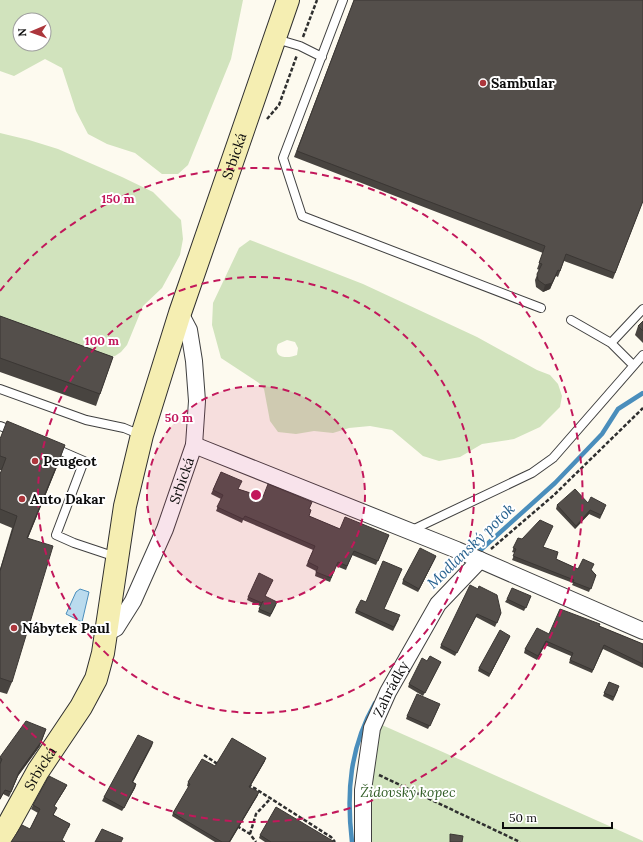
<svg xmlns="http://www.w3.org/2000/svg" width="643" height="842" font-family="Lora,serif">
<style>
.green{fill:#d1e3bd;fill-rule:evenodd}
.water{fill:#badbee;stroke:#4a8ebc}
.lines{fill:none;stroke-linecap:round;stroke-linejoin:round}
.stream{stroke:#4a8ebc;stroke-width:4.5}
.lane-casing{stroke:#404040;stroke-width:10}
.street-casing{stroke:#404040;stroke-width:18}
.secondary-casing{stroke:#2f2f2f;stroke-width:24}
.path{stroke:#2f2f2f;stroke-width:2.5;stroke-dasharray:4 2;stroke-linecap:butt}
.lane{stroke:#fff;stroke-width:8}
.street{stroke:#fff;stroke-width:16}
.secondary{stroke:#f5eeb2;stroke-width:22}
.wall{fill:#484440}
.shaded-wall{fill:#3b3734}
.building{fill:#544f4b;stroke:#3b3734}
.ring{fill:none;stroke:#c2185b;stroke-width:2;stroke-dasharray:7 5}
.poi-dot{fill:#ac363c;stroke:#fff;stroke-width:1.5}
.labels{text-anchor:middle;stroke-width:4;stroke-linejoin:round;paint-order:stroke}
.poi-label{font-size:14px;font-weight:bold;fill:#0d0d0d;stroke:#fff;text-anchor:start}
.street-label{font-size:14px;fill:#0d0d0d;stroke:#fff}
.park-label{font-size:14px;font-style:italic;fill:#315d26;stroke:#fff}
.water-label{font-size:15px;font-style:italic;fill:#26618f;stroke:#fff}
.centre{fill:#c2185b;stroke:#fff;stroke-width:2}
.ring-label{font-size:12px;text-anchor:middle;font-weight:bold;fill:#c2185b;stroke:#fff;stroke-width:4;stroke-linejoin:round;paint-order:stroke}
</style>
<rect width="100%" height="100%" fill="#fdfaef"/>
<path class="green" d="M0 0H243L231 59 188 165 178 174H162L135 153 107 144 88 134 76 111 62 68 45 59 14 76 0 71ZM20 20H44V44H20Z
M0 133 29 140 58 149 122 177 153 192 181 220 183 239 180 255 162 288 143 306 127 345 121 352 115 356 109 357 0 321Z
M250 240 363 284 477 337 537 370 550 375 558 384 562 396 560 407 540 427 514 439 482 444 460 457 439 461 423 456 392 430 370 426 349 428 333 433 314 431 296 434 278 432 270 421 264 389 259 383 221 358 212 325 213 303 239 248ZM287 340 295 342 298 348 297 355C287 359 272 358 278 344Z
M373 721 643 841V842H360Z"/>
<path class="water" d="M80 589 89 592 82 622 66 614 76 592Z"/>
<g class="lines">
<path class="stream" d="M475 555 555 483 602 434 618 409 643 393
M352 842C346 792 350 747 375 703"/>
<defs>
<path id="lane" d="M343 0 283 158 302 216 541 308
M276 39 300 46 322 57
M571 320 611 343 633 365
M611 343 643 309
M0 389 86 420 124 428 141 435
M0 426 13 431
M54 448 84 461 56 535 74 543 116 557
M410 531 532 473 553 458 643 355"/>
<g id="street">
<path d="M194 445 457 550 643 631"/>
<path id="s1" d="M106 633 116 628 133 601 165 529 194 445 197 401 194 361 189 330 180 313"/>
<path id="s2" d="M363 842V790L372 728 388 692 438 604 480 560"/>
</g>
<g id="secondary">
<path id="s3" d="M0 840 38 771 81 707 96 679 103 653 125 506 142 435 180 313 288 0"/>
</g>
</defs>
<use href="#lane" class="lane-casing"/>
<use href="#street" class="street-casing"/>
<use href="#secondary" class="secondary-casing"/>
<path class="path" d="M303 37 317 0
M267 119 279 105 297 55
M491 549 554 495 643 408
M204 755 219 765
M379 775 520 842
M248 784 331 837 335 842
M237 826 250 834 256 842
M250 834 256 814 271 798"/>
<use href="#lane" class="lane"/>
<use href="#street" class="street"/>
<use href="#secondary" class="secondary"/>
</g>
<path class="wall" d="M354 0 643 201 613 279 564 261 558 277 556 276 550 289 543 292 536 287 535 280 539 270 537 269 543 253 294 157Z
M0 316 113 357 96 406 0 372Z
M643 321V343L635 335 638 326Z
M0 439 61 457 28 538 12 682 7 694 0 692V569L12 528 0 523V474L2 470H0Z
M221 472 238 489 263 497 309 509V516L340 529 389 535 376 565 352 555 346 570 336 566 330 582 315 576 316 571 306 566 313 550 243 520 242 523 216 511 221 499 211 494Z
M588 503 605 508 600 519 589 514 575 529 556 509 557 505Z
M518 538 544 547 556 559 578 569 592 570 596 575 589 592 572 585 573 583 512 560 515 553 512 552Z
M436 556 418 592 402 584 403 580Z
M273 580 265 596 276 605 270 617 258 612 260 606 247 600 248 597Z
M478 589 501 613 495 627 476 617 455 656 440 648 441 645Z
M531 596 524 611 505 602 507 599Z
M384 609 399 619 393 631 355 613 356 610Z
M599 626 643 644V668L603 649 592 673 569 663 571 656 545 645 537 660 524 653 525 649 549 634Z
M510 636 489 677 478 671 479 668Z
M427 661 441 662 423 696 408 687 409 684Z
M609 682 618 690 613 701 603 696Z
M439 707 428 729 406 719 407 716Z
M153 742 133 782 136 784 135 788 122 811 102 801 104 797Z
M40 746 18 776 9 797 3 794 0 800V757Z
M265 761 250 787 258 795 230 842H215L172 816 173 813 189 787 187 786 188 782 215 766Z
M67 785 65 789 54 806V815L70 824 69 828 30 829 38 813 31 809 33 805Z
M260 835 333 842H265L259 838Z"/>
<path class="shaded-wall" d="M558 270 550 289 543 292 545 285Z
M65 445 61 457 23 550 27 538Z
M590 510 589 514 575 529 576 526Z
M436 556 435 559 418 592 419 589Z
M510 636 509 639 489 677 490 674Z
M546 641 545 645 537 660 538 656Z
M46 729 40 746 18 776 9 797 19 772Z
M153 742 152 746 131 786 132 782Z
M266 758 265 761 248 790 249 787Z
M136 784 135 788 122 811 124 808Z
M67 785 65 789 52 810 54 806Z
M259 792 258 795 230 842H229Z"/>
<path class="building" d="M354 0H643V201L615 273 566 254 560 271 558 270 552 283 545 285 538 280 537 274 542 264 539 263 545 246 297 151Z
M0 316 113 357 100 394 0 358Z
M643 321V331L638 326Z
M7 421 65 445 27 538 53 546 12 682 0 678V571L17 516 0 509V474L6 458 0 456V439Z
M221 472 242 481 238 489 263 497 268 484 312 502 309 509 311 510 309 516 340 529 345 517 389 535 378 561 354 551 347 566 338 562 331 578 316 572 318 567 308 562 315 546 245 516 243 519 217 507 223 495 213 490Z
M575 489 588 503 591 497 606 505 601 515 590 510 576 526 557 505Z
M540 520 553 526 543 547 558 552 556 559 578 569 583 559 594 564 591 570 596 575 591 589 573 582 574 580 513 556 516 549 513 548 518 538 522 539Z
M420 548 436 556 419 589 403 580Z
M383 561 402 569 384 609 400 615 394 627 356 610 361 600 366 602Z
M259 573 273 580 265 596 277 602 271 614 259 609 263 601 262 603 248 597Z
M470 585 478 589 479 586 497 595 501 613 497 623 477 614 457 653 441 645Z
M512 588 531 596 526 608 507 599Z
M560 609 600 624 599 626 643 644V664L604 645 593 670 570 660 573 653 546 641 538 656 525 649 537 628 549 634Z
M500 630 510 636 490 674 479 668Z
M430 656 441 662 425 693 409 684 422 658 427 661Z
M609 682 619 686 614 697 604 693Z
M417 694 440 704 430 726 407 716Z
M26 721 46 729 41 742 19 772 11 792 5 790 0 799V764L2 759 0 758V757Z
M138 735 153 742 132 782 136 784 124 808 104 797Z
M232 738 266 758 249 787 259 792 229 842H222L173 813 190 784 188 782 202 759 215 766Z
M49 776 67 785 54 806 57 808 53 815 70 824 62 840 65 842H11L22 825 30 829 40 809 33 805Z
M276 807 333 841 332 842H271L260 835Z
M102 829 123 838 121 842H95Z
M450 834 463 836 462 842H450Z"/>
<circle cx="256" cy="495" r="109" fill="#c2185b" fill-opacity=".12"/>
<g class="ring">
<circle cx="256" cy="495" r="109"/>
<circle cx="256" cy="495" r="218"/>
<path d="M0 291A327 327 0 1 1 0 699"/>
</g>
<g class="poi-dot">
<circle cx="483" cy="83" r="4"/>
<circle cx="35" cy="461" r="4"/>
<circle cx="22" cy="499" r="4"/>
<circle cx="14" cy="628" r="4"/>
</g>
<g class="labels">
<g class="poi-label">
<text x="491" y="88">Sambular</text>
<text x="43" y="466">Peugeot</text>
<text x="30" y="504">Auto Dakar</text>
<text x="22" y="633">Nábytek Paul</text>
</g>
<g class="street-label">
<text dy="5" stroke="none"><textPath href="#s3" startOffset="730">Srbická</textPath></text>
<text dy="5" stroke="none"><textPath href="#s1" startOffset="173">Srbická</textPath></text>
<text dy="5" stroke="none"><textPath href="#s2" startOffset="158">Zahrádky</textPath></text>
<text dy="5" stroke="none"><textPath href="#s3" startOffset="82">Srbická</textPath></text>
</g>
<g class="park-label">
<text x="408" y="797">Židovský kopec</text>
</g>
<g class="water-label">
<text transform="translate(471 546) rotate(-44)" y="5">Modlanský potok</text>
</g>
</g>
<circle cx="256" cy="495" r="6" class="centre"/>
<g class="ring-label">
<text x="118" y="203">150 m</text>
<text x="102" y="345">100 m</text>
<text x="179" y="422">50 m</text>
</g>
<g transform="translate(32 32) rotate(268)"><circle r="19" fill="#ffffff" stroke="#9e9e9e"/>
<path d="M0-3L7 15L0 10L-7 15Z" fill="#ac363c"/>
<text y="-6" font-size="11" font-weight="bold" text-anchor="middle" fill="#0d0d0d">N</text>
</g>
<path d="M503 822v6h109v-6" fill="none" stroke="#0d0d0d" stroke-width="2"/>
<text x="509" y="822" font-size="12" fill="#0d0d0d" stroke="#ffffff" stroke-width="3" paint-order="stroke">50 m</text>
</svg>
